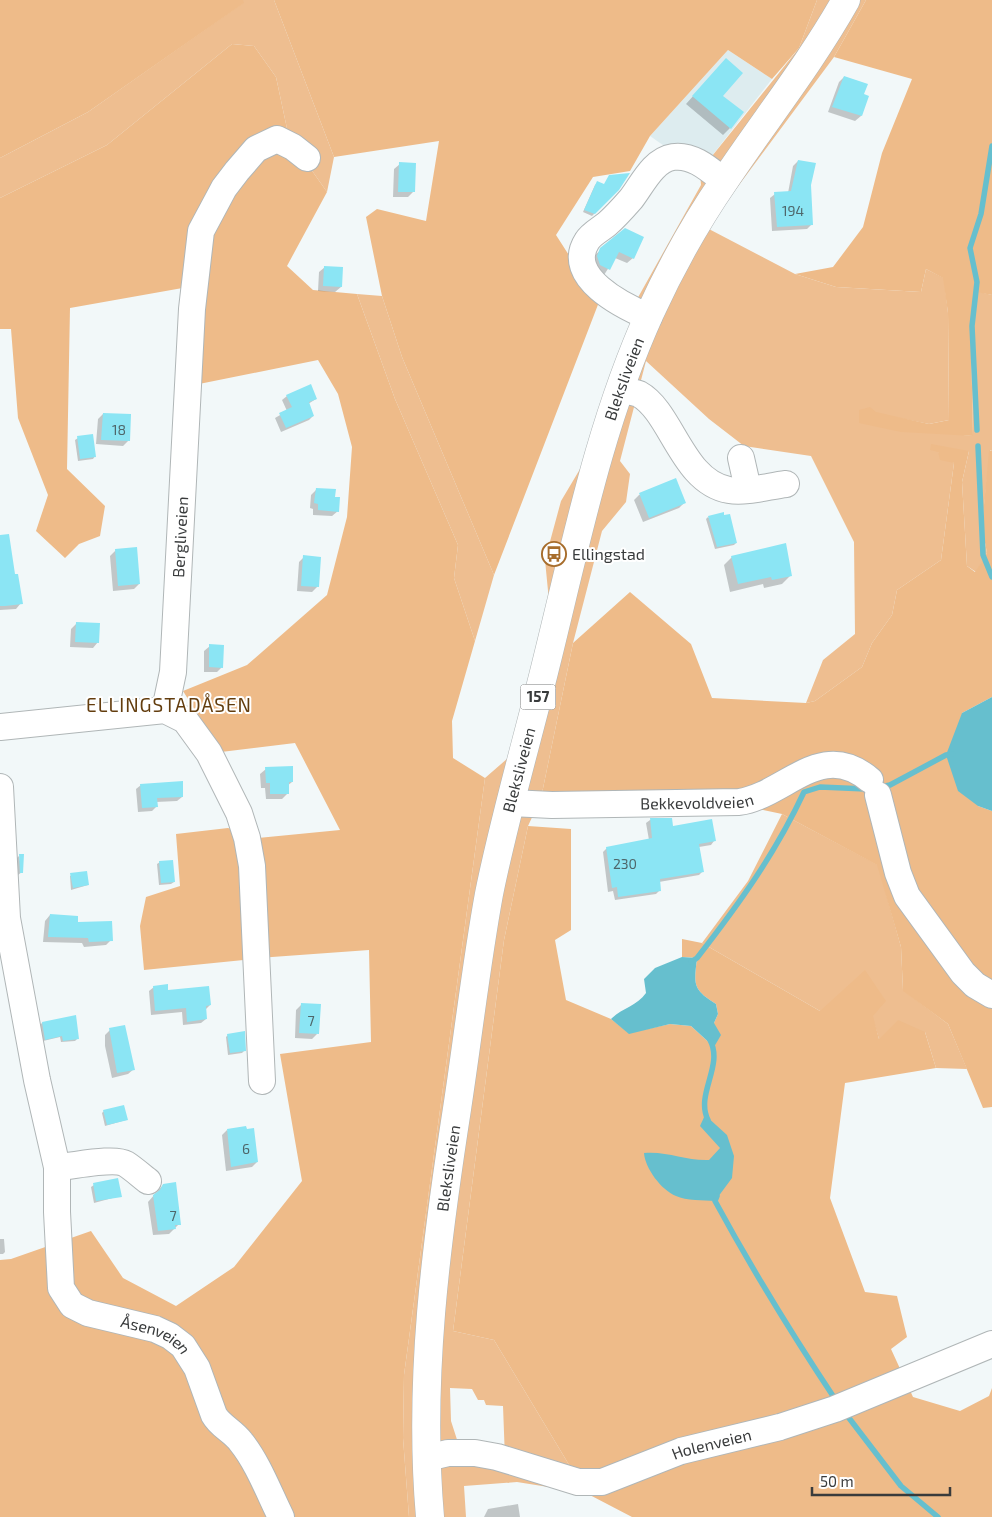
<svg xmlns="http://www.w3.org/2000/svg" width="992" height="1517" font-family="'Exo 2',sans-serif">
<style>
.built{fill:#ddecef}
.green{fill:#eebe90;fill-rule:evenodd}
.forest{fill:#eebb89}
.water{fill:#66bfce}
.shadow{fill:#0003}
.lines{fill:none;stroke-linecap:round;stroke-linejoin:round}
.stream{stroke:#66bfce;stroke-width:5.5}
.building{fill:#8be5f4}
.minor-casing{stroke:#b0b6b7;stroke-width:28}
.major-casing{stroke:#b0b6b7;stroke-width:29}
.minor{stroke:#fff;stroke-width:26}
.major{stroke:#fff;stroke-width:28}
.labels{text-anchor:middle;stroke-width:4;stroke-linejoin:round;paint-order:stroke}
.number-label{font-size:14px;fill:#4e666a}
.shield{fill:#fff;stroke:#747676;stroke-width:1}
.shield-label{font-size:15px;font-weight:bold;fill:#393b3c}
.street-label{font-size:16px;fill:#393b3c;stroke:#fff}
.poi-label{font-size:16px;fill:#393b3c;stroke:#fff;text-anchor:start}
.quarter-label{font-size:19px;letter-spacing:1px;fill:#633d0e;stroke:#fff}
</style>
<rect width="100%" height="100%" fill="#f2f8f9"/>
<path class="built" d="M728 50 772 79 700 171 650 136Z"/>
<path class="green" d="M243 0H274L334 157 327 192 289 138 276 77 254 46 232 44 107 145 0 198V158L88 112 243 3Z
M817 0H866L834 57 707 228 795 274 836 287 921 292 926 269 944 278 948 313 949 420 929 424 859 410 944 433 973 436 971 339 976 291 992 295V451L990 450 982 527 987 553 976 572 967 566 962 482 969 451 938 452 954 463 941 560 897 590 892 615 872 643 862 667 815 701 806 703 823 660 855 634 854 542 811 456 744 446 709 419 646 361 620 461 630 474 626 502 602 531 573 643 541 798 528 826 504 940 453 1331 494 1340 586 1493 517 1482 464 1486 466 1517H409L403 1438 404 1375 485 778 508 758 549 601 545 560 561 501 583 464 632 323 636 301 701 185 700 171 799 48ZM450 1388 472 1389 478 1400H484L486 1405 503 1406 505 1459 461 1452 451 1421Z
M357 294 382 296 402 357 494 575 475 641 454 578 458 545 395 399Z
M782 814 878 865 901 947 903 990 948 1024 967 1069 936 1068 925 1032 879 1039 872 1016 820 1011 702 943 748 881Z"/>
<path class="forest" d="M0 0H243L244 3 88 112 0 158Z
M274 0H817L799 48 772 79 728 50 650 136 630 171 593 177 556 235 599 302 494 575 402 357 382 296 366 217 377 209 426 221 439 141 334 157Z
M866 0H992V295L976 292 971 339 973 436 901 432 859 423V410L870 407 876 412 929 424 949 420 948 313 943 278 926 269 921 292 836 287 795 274 833 267 863 227 882 153 912 79 834 57Z
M232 44 254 46 276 77 289 138 327 192 287 266 313 290 357 294 395 399 458 545 454 578 475 641 452 721 453 758 485 778 404 1375 403 1438 409 1517H0V1260L11 1259 91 1231 123 1278 176 1306 234 1267 302 1181 280 1054 371 1042 369 950 272 957 144 970 140 926 146 897 180 886 176 834 228 828 258 838 340 830 295 743 221 752 183 691 247 665 327 595 347 517 352 447 338 394 318 360 199 384 205 284 70 308 67 469 105 506 100 536 79 544 65 558 36 531 48 495 18 418 11 329H0V198L107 145Z
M931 444 969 451 962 482 967 566 975 572 987 553 982 527 989 450 992 451V697L962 713 978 806 992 811V1107L983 1108 948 1024 903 991 901 947 877 865 782 814 707 798H541L573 643 630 592 691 644 712 698 806 703 815 701 862 667 872 643 892 615 897 590 941 560 954 463 940 460 938 452 930 450Z
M528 826 571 829V930L555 940 566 1000 611 1019 629 1033 670 1024 691 1026 714 1047V1023L718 1014 716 1004C692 989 694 984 697 958L682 957V939L702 943 820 1011 865 970 886 1001 873 1016 879 1039 898 1020 925 1032 936 1068 845 1083 830 1198 865 1292 897 1296 907 1337 891 1349 913 1397 960 1411 989 1396 992 1388V1517H632L586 1493 494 1340 453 1331 504 940Z"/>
<path class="water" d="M992 697V811L978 806 958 791 946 755 962 713Z
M682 957 697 958C694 984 692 989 716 1004L718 1014 714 1023 721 1035 714 1047 691 1026 670 1024 629 1034 611 1019C622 1008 637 1006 646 993L644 979 655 968Z
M705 1115 727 1135 734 1156 732 1178 715 1201C704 1200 686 1201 676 1196 661 1190 645 1168 644 1153 668 1151 686 1161 709 1160L720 1148 700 1126Z"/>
<path class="shadow" d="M719 67 721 96 730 128 723 135 686 104Z
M844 77 863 95 861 116 855 121 828 112 839 82Z
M798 161 810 185 812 224 807 229 772 231 770 198 775 194 788 193 793 166Z
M400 164 413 192 408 197H393L394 169Z
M610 176 596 212 592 216 583 212 595 185 597 183 604 186Z
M625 229 633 258 627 263 615 258 604 275 595 270V255Z
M325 267 342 268 341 287 335 292 318 291 319 272Z
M287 396 316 399 308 404 313 416 309 420 281 432 275 418 287 411 282 400Z
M103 414 129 440 123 446 96 444 98 419Z
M78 438 95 456 93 459 78 461 75 440Z
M675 480 685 502 679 508 643 522 634 500 639 495Z
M316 490 334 498 338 511 332 516 313 515V509L310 508 311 495Z
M708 517 736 543 734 545 715 549 706 519Z
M116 550 139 584 134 589 113 591 110 556Z
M304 557 318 586 312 592 297 591 299 562Z
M732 557 790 576 782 584 764 588 763 584 730 592 724 565Z
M0 561 21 603 16 609 0 610Z
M77 623 98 642 93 648 70 647 71 629Z
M210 646 222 667 217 672H204V651Z
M266 769 292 782 287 786 288 793 282 799H266L265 788H261L260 774Z
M141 785 182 797 177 801 156 802 157 806 152 811 138 812 136 789Z
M671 819 672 828 714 841 711 845 699 847 703 871 699 875 659 882 660 890 656 894 615 900 613 891 608 892 603 852 607 848 649 840 646 823 650 820Z
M19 856 22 872 18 875 17 858Z
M160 862 174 882 171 884 159 885 157 864Z
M73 874 88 885 71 890 70 876Z
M50 915 76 924 111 940 106 945 84 947 82 943 43 942 45 921Z
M154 987 210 1005 205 1010 206 1019 201 1023 183 1025 182 1012 151 1015 149 991Z
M302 1004 317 1034 312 1039 295 1038 296 1010Z
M75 1017 78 1038 75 1041 61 1042 60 1037 43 1041 40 1025 42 1023Z
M110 1030 134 1069 128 1074 112 1078 105 1046V1035Z
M228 1035 244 1051 242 1053 228 1055 226 1037Z
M104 1111 126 1120 105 1126 102 1113Z
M227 1130 257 1162 252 1167 226 1171 222 1135Z
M94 1185 120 1196 94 1203 91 1187Z
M163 1185 179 1224 169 1234 153 1235 148 1202Z
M0 1239H4L5 1252 3 1254H0Z
M518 1504 520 1517H484L488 1509Z"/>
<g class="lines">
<path class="stream" d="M977 430 972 326 977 282 970 248 981 214 992 146
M978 446 983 555 992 577
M880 787 890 785 946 755 953 754
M691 962 697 958C739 904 775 854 804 792L820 787 866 789
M708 1120C695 1094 724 1066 710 1040
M717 1196 715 1201C753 1271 793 1336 837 1402
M849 1418 901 1486 938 1517"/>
</g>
<path class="building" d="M726 58 743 73 723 96 744 112 731 129 692 96Z
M844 76 868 84 864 94 869 96 862 116 832 107Z
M798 160 816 163 811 185 813 225 777 227 774 192 791 191Z
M399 162 416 163 415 192H398Z
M630 173 619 190 595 214 584 210 597 181 604 184 609 175Z
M625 228 644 237 634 259 619 252 610 270 600 265 597 256 600 248Z
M324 266 343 267 342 287 323 286Z
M311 384 317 399 309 402 314 416 286 428 279 413 292 407 286 395Z
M103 413 131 414 130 441 101 440Z
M93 434 96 457 80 459 77 436Z
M676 478 686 503 649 518 639 493Z
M316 488 336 489 335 497H340L339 512 318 510V504L314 503Z
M724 512V515L730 514 737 543 717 547 708 516Z
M9 534 15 574H18L23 604 5 606H0V535Z
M786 543 792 576 772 580 771 577 738 584 731 556Z
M137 547 140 584 118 586 115 549Z
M303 555 321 557 319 587 301 586Z
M76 622 100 623 99 643 75 642Z
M209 644 224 645 223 668 209 667Z
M293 766V782H289V794H270V783H266L265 767Z
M183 781V797L157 798 158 807 142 808 140 784Z
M650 818H672L673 826 712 819 716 841 699 844 704 872 660 879 661 891 618 897 617 887 612 888 606 847 652 838Z
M19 854H24L23 873H20Z
M173 860 175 882 161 883 159 861Z
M87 871 89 885 73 888 70 873Z
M50 914 78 916V922L112 921 113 941 89 942 88 938 48 937Z
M168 984V990L209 986 211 1005 206 1006 207 1019 187 1022 186 1008 155 1011 153 986Z
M301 1003 321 1004 319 1034 299 1033Z
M76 1015 79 1039 63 1041 62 1036 45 1040 42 1022Z
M125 1025 135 1070 117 1073 109 1028Z
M245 1031 246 1051 230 1053 227 1034Z
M124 1105 128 1120 107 1125 103 1110Z
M246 1126 247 1129 254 1128 258 1162 231 1167 227 1129Z
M118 1178 122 1197 96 1201 93 1183Z
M176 1182 181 1225H175L176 1229 158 1231 153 1195 160 1190 163 1184Z"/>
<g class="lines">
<defs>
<g id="minor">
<path d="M649 317C623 306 564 277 587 241 591 234 601 229 607 224 615 217 624 207 631 199 642 185 653 160 673 157 693 154 710 170 724 181"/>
<path d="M620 389C626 391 634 392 639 394 672 412 682 482 729 490 746 493 769 486 786 484"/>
<path d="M741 458 748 489"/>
<path id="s1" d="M165 710 173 672 192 309 201 231 224 188 237 171 256 149 277 139 293 147 307 158"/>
<path d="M0 727 165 710 185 720 209 753 239 813 247 838 252 866 262 1081"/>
<path id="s2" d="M0 787 7 918 37 1080 57 1167V1212L61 1288 72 1305 88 1313 155 1329 170 1336 183 1346 197 1368 214 1415C220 1426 233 1431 241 1442 258 1463 269 1493 281 1517"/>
<path d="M878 795 898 873 907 896 963 973 975 985 992 995"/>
<path id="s3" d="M511 803 552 805 739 802C786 795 821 738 870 780"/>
<path d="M57 1167C74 1166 114 1157 126 1164 134 1169 141 1176 148 1181"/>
<path id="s4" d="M427 1458 448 1453H475L497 1457 578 1482H602L681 1451 780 1427 835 1409 992 1344"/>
</g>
<g id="major">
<path id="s5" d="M430 1517C418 1380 436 1244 457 1109 468 1037 476 965 489 894 505 815 528 738 547 660 576 543 600 423 650 313 671 267 696 222 725 180 765 120 810 64 846 0"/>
</g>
</defs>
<use href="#minor" class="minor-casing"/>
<use href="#major" class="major-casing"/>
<use href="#minor" class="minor"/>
<use href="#major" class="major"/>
</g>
<defs>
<symbol id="bus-ring" viewBox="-11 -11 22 22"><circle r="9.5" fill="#fff" stroke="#a76d2c" stroke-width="1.5"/><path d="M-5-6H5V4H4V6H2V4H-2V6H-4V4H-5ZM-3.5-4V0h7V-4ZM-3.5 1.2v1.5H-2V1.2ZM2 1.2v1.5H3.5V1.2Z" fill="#a76d2c"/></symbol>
</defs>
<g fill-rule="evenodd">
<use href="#bus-ring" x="540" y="540" width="28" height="28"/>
</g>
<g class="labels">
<g class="number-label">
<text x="793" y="216">194</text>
<text x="119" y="435">18</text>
<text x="625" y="869">230</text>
<text x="311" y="1026">7</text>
<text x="246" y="1154">6</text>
<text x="173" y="1221">7</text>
</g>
<rect class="shield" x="520.5" y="684.5" width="35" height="25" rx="4"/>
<g class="shield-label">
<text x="538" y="702">157</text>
</g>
<g class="street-label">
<text dy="6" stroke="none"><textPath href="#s5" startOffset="1160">Bleksliveien</textPath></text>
<text dy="6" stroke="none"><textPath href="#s1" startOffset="174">Bergliveien</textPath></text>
<text dy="6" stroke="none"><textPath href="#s5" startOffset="755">Bleksliveien</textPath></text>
<text dy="6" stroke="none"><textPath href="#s3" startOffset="186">Bekkevoldveien</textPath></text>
<text dy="6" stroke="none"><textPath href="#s5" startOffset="350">Bleksliveien</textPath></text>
<text dy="6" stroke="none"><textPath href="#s2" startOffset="616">Åsenveien</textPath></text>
<text dy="6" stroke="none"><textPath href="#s4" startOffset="296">Holenveien</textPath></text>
</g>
<g class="poi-label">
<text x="572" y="560">Ellingstad</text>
</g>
<g class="quarter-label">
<text x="169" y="712">ELLINGSTADÅSEN</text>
</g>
</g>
<path d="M812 1487v8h138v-8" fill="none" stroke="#393b3c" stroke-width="2.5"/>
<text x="820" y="1487" font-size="15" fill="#393b3c" stroke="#ffffff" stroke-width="4" paint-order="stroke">50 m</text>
</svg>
